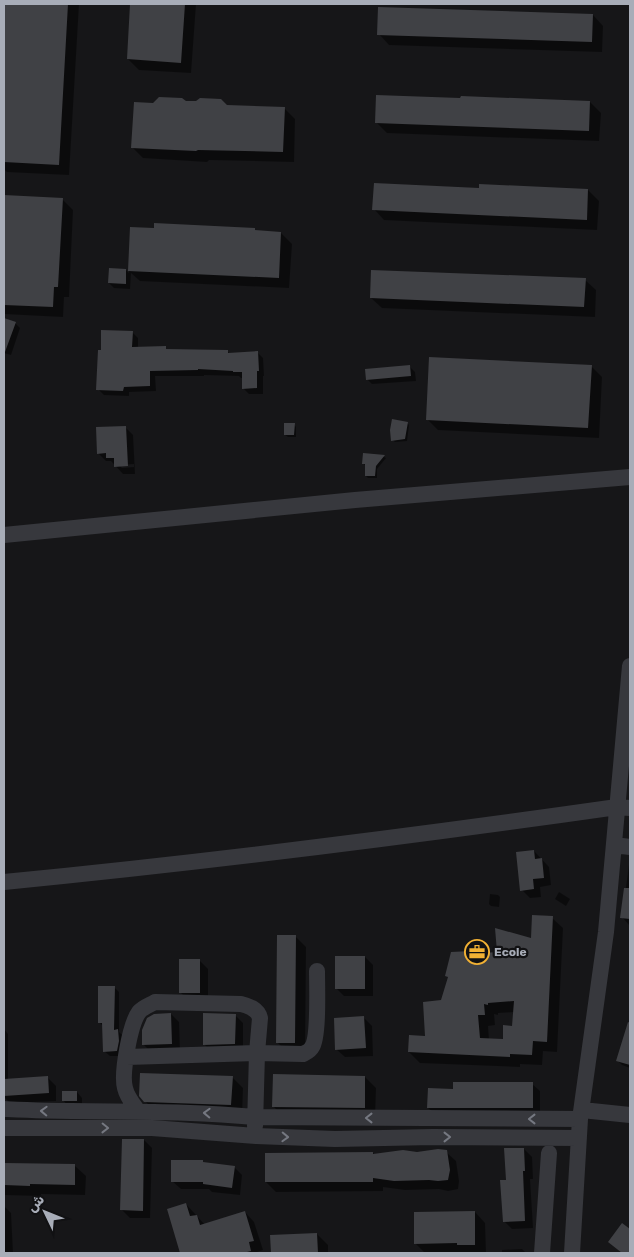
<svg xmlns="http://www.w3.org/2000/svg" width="634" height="1257" font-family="Rubik,'Noto Sans Arabic',sans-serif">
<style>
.shadow{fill:#0007;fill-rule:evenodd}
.building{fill:#404145;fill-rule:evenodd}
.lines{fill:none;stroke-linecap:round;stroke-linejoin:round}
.minor{stroke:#37383d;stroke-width:16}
.oneway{stroke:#757881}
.labels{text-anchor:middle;stroke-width:4.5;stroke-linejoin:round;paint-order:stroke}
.poi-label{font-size:12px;font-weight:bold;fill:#a8adb8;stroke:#111113;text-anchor:start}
</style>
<rect width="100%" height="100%" fill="#161618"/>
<path class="shadow" d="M5 4H79L69 175 7 172 4 169V22Z
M131 4H196L191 73 139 70 128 59Z
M593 15 603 26 602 52 389 45 379 34Z
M185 102 226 106 284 108 295 119 294 162 209 160 207 162 143 158 132 147 153 104Z
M590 102 601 113 599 141 387 133 376 122Z
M480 190H588L599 201 597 230 384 220 374 209Z
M4 197 62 199 73 210 69 297H64L63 317 4 314Z
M131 228 254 229 257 232 281 233 292 244 289 288 140 281 131 273 130 289 114 288 109 283 126 270 129 273Z
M585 280 596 290 595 317 382 308 371 298Z
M4 319 15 323 20 328 11 355 4 353Z
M132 332 138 338V348H165L168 351 228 352 230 354 257 352 263 358 264 376H263V394H249L243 388V378H241L239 376 204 375V376H155L156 391 129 392V396L104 395 98 389Z
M591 366 602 377 599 438 438 430 427 419Z
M410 367 415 372 416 381 372 384 367 379Z
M407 423 409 425 407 441 395 442 393 440Z
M294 424 296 427V437H288L285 435Z
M125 427 133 435 135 474H123L111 461H106L98 453ZM134 464V467L122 468 119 465Z
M364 454 384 457 386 458 377 469V478H368L366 476V466L363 463Z
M534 851 549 867 551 885 540 887 541 897 530 898 522 890Z
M629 865H630V926L622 917Z
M559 892 570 899 566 906 555 899Z
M490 894 498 895 500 897 499 907 491 906 489 904Z
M552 918 563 928 557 1052 543 1051 542 1065 520 1064V1067L420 1063 409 1052 426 1037 442 1001 449 978 446 975 470 952 473 955 498 953 532 940ZM514 1012V1027L504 1041 489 1040 488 1026 495 1025 494 1014 498 1015V1013Z
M295 936 306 947 305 1053H288L277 1042Z
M365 957 373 965V996H344L336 988Z
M200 961 208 969V1001L188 1000 180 992Z
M114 987 119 992V1032L123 1036 122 1056H110L104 1051 103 1026 99 1022Z
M171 1014 179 1022 180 1052 152 1053 144 1045Z
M235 1015 243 1023V1051L212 1052 204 1044Z
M364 1018 372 1026 373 1056 345 1057 336 1049Z
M628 1026 630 1027V1068L622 1065 617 1060Z
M4 1029 8 1034V1080L48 1078 56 1086V1101L10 1103 4 1097Z
M232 1077 243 1088 242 1115 156 1112 145 1101Z
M365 1077 376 1088 375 1118 284 1117 273 1106Z
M532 1084 540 1091V1116L436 1115 428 1108 454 1090Z
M77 1092 82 1098V1106H68L63 1100Z
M144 1140 152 1148 150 1218H130L122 1210Z
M524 1149 532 1157 533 1179H530L533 1228 512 1229 504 1221 507 1181Z
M446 1152 456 1161 459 1181 458 1189 448 1191 439 1189 405 1190 383 1187V1191L276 1192 266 1182 373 1153 375 1155Z
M203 1162 205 1164 234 1167 242 1175 240 1195 212 1192 209 1189H181L172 1181Z
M4 1164 75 1166 86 1176 85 1195 41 1194V1196L4 1195Z
M186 1204 205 1225 245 1212 254 1222 263 1250 257 1252 258 1253H182L168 1210Z
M4 1206 11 1213 13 1253H4Z
M475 1212 485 1223 486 1253H425L415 1243Z
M317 1234 328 1245V1253H272L271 1237Z
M522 1249 526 1253H502V1250Z"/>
<path class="building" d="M4 4H68L59 165 4 162Z
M130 4H185L181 63 127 59Z
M378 7 593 14 592 42 377 35Z
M376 95 460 98 461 96 590 101 589 131 375 123Z
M159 97 182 98 186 101H196L200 98 221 99 227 105 285 107 283 152 198 150 196 151 131 148 134 102 153 103Z
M374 183 479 188V184L588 189 587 220 372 210Z
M4 195 63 198 58 287H54L53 307 4 305Z
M154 223 255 228V230L281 232 279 278 128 271 130 227 154 228Z
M109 268 126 269V284L108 283Z
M371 270 586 278 584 307 370 298Z
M4 318 16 322 5 352H4Z
M101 330 133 331 132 347 166 346V349L228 350V353L258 351 259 371H257V388L242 389V372H233V371L198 369V370L150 371V386L124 387 123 391 96 390 98 350H101Z
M429 357 592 365 588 428 426 420Z
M410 365 411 376 366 380 365 369Z
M392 419 408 422 405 439 391 441 390 430Z
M284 423H295L294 435H284Z
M126 426 128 466 114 467V458H106V453L97 454 96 427Z
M363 453 385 455 376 466 375 476H365V464H362Z
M534 850 535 859 542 858 544 878 533 879 534 889 520 891 516 852Z
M624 888H630V919L620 918Z
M532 915 553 916 547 1042 533 1041 532 1055 510 1054V1057L408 1052 409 1035 425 1036 423 1002 441 1000 448 977 445 976 451 952 471 951V954L497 952 495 928 531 938ZM514 1001 512 1026 503 1025V1039L480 1038 478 1015H485L484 1004 488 1005V1003Z
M277 935H296L295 1043H276Z
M335 956H365V989H335Z
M179 959H200V993H179Z
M98 986H115L114 1030 118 1029 119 1041 117 1051 103 1052 102 1023H98Z
M171 1013 172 1044 142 1045V1030L147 1018 154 1014Z
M203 1013 236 1014 235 1044 203 1045Z
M364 1016 366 1048 335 1050 334 1018Z
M628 1022 630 1023V1065L616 1061Z
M140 1073 233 1076 231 1105 144 1102 139 1096Z
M273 1074 365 1076V1108L272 1107Z
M48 1076 49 1093 4 1096V1079Z
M453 1082H533V1108H427L428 1088 453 1089Z
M62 1091H77V1101H62Z
M122 1139H144L143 1211 120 1210Z
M504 1148H524L525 1171H523L525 1221 503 1222 500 1180H506Z
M438 1149 447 1150 450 1170 448 1180 438 1181 429 1180 394 1181 373 1178V1182H265V1153L373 1152V1154L403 1150 417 1152Z
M171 1160H203V1162L235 1166 232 1188 203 1184V1182H171Z
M4 1163 75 1164V1185L30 1184V1186L4 1185Z
M186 1203 190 1216 197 1215 200 1225 245 1211 254 1241 249 1242 251 1251 243 1253H180L167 1209Z
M475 1211V1245H457V1243L414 1244V1212Z
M622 1223 630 1229V1253H622L608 1242Z
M317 1233 318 1253H271L270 1235Z"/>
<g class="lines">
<path class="minor" d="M4 535 355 500 630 477
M614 845 630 847
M4 882C209 862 413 836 617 807L630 808
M127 1057 257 1053 303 1054C307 1052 310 1051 312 1047 319 1037 317 986 317 971
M4 1109C27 1110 49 1111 72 1111 133 1112 194 1111 255 1117L580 1119
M582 1110 630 1115
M138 1111C133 1104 127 1097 125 1088 121 1074 130 1024 139 1012 143 1007 150 1005 155 1002L241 1004C249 1006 258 1009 260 1018L257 1053 255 1126
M4 1128H152L256 1136 335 1139 433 1137 579 1138
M542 1253 549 1153
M572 1253 580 1119 606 932 630 666"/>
</g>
<defs><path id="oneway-chevron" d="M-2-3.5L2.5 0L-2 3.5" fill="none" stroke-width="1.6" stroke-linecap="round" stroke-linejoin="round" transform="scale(1.25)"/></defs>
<g class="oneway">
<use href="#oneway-chevron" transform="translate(44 1111) rotate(-178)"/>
<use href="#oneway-chevron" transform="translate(207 1113) rotate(-178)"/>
<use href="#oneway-chevron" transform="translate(369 1118) rotate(-180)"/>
<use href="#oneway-chevron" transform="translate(532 1119) rotate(-180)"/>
<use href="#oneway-chevron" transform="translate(105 1128) rotate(1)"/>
<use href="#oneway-chevron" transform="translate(285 1137) rotate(2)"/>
<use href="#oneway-chevron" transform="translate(447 1137)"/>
</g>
<defs>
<symbol id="office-ring" viewBox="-11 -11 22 22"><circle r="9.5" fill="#111113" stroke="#f2b134" stroke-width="1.5"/><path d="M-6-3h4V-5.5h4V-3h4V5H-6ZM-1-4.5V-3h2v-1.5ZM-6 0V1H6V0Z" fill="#f2b134"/></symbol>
</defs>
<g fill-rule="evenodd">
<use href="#office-ring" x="463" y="938" width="28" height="28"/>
</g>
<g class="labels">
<g class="poi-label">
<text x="494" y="956">Ecole</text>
</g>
</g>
<rect width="634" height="1257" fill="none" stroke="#a8adb8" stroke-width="10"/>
<g transform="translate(45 1212) rotate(313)" stroke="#111113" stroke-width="4" paint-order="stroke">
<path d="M0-4L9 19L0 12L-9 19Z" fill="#a8adb8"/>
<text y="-8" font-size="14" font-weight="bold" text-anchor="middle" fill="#a8adb8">ش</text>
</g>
</svg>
